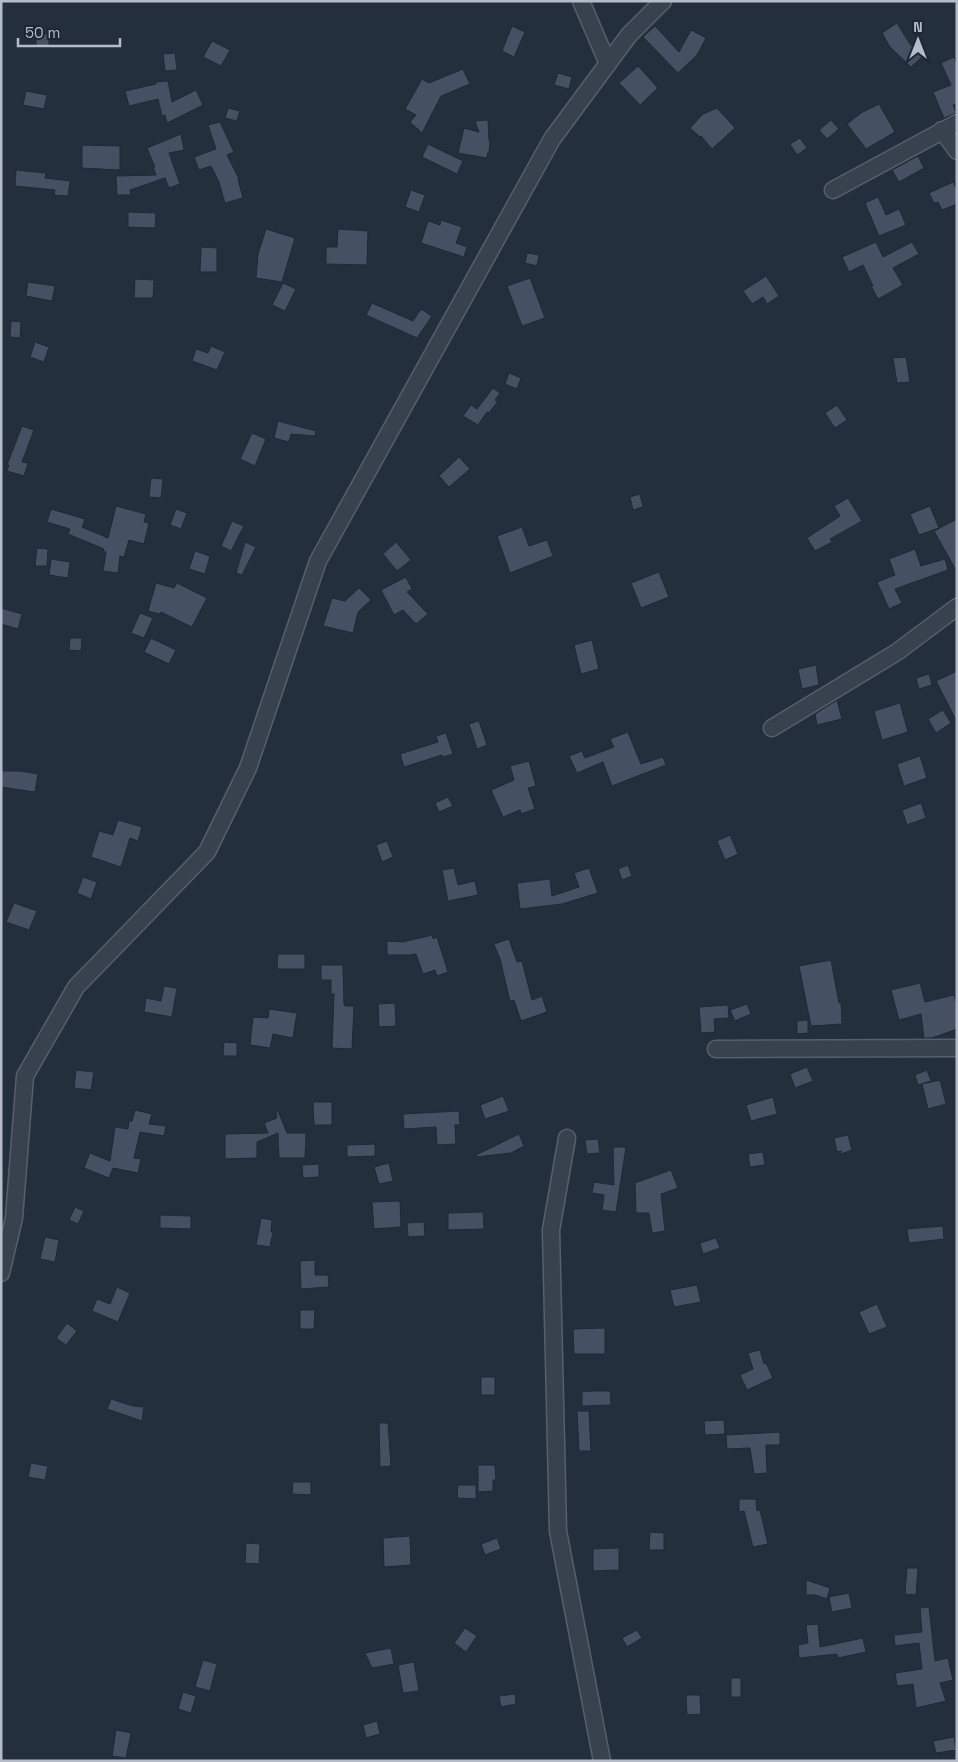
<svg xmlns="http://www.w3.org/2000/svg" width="958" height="1762" font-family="'Space Grotesk',sans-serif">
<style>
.building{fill:#455162;stroke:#1f2835}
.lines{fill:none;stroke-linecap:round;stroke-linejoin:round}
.street-casing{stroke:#565f6c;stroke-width:19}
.street{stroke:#38414e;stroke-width:16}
</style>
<rect width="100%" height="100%" fill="#242f3e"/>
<path class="building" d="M897 23 910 44 923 56 911 67 890 47 882 33Z
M512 26 525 32 514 57 502 51Z
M655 26 679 52 691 30 706 38 697 55 678 73 643 37Z
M36 34H49V47H36Z
M212 41 230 50 221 66 203 57Z
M175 53 177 70 165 71 163 54Z
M954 57 957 64V104L953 105 956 113 944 118 933 92 951 85 941 63Z
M638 66 658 88 640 105 619 83Z
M463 69 470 84 441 96 422 133 410 122 416 115 405 109 422 79 429 83Z
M558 73 572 77 569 89 554 85Z
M168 81 172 102 196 90 203 105 167 123 165 115 162 116 158 99 129 106 125 91 156 84V82Z
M26 91 47 95 44 109 23 105Z
M879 104 895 132 866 149 847 124 861 113Z
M228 108 240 111 237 121 225 118Z
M717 108 735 128 712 149 701 136 700 137 690 128 703 114Z
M488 120 489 140 490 141 489 152H488L487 158 458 153 464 128 479 132 475 121Z
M831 120 839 129 827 139 819 130Z
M220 122 234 152 227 155 239 179H238L243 198 225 203 219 182 211 166 199 170 194 157 216 149 208 125Z
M181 134 184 150 169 153 180 184 169 188 165 178 130 190 131 195H117L116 176 156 175 153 167H155L147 148Z
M800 138 807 148 797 155 790 144Z
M428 144 463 161 457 174 422 157Z
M82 145 120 146V170L82 168Z
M918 156 924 168 899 182 892 170Z
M16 170 46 173 45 178 70 181 68 196 54 195 55 190 15 186Z
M953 182 957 190V204L942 210 938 202 934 203 929 193Z
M411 190 425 195 419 212 405 207Z
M878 197 886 215 899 209 906 225 879 236 865 203Z
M128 212 156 213 155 228 128 227Z
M441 220 462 227 456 243 467 247 464 257 421 243 428 221 440 225Z
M266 229 295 238 282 282 256 278 258 254Z
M338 229 368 231 367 265 326 264V247H337Z
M876 242 883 257 912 242 919 254 893 268 903 285 878 299 871 286H873L863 265 849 272 842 257Z
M201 247 217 248V272H200Z
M527 253 539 255 537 266 525 263Z
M766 276 779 296 767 304 763 297 752 304 743 291Z
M530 278 545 318 522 326 507 286Z
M135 279 154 280 153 298H134Z
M28 282 55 286 52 301 26 296Z
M283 283 296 289 285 311 272 305Z
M372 303 413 321 421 309 432 316 417 338 366 315Z
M11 321 21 322 20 338 10 337Z
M35 342 49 347 44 362 30 357Z
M211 346 225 352 217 370 192 361 196 349 208 353Z
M906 357 910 382 897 383 893 358Z
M509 373 521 378 517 389 505 384Z
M493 388 500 393 495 400 498 401 489 413 487 412 478 425 463 416 471 405 477 409Z
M837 405 847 420 835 428 825 413Z
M278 421 316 431 315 436 291 434 289 442 274 438Z
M22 426 34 430 22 462 28 463 24 476 7 471 9 465H7Z
M252 433 266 439 255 466 240 459Z
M459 457 470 469 449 487 439 476Z
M151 478 163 479 161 498 149 497Z
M640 494 643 507 633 510 630 497Z
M848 498 862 521 830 539 832 542 815 551 807 538 840 516 834 506Z
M116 506 146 514 144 522 149 523 144 544 129 540 124 557 120 556 118 573 103 571 106 552 103 551 104 549 68 534 70 529 47 522 51 509 85 519 82 527 108 538Z
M930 506 939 528 919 535 910 514Z
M176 509 187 513 181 529 170 525Z
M957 519V572L934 531Z
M232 521 244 526 231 551 221 546Z
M522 527 529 546 547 540 553 556 510 573 497 536Z
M245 542 256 547 242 575 236 573Z
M396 542 411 560 397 571 383 554Z
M37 548 48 549 47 566H35Z
M915 549 921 566 945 559 948 570 895 589 902 603 889 609 877 582 895 575 889 559Z
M195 551 210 556 205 574 189 569Z
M51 559 70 562 68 578 49 575Z
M659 572 669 597 641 608 631 583Z
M406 577 412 589 407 592 428 614 416 624 403 610 394 615 381 590Z
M156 583 174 588 177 583 207 598 192 627 161 612 160 614 148 611Z
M359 588 371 600 358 612 353 633 323 626 332 598 345 601Z
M1 608 22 614 18 629 1 624Z
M140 613 153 618 144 638 131 633Z
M70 638H82L81 651 69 650Z
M151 638 176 650 169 664 144 652Z
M592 640 599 669 581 674 574 645Z
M816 665 819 685 802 689 798 669Z
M957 671V722L936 681Z
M929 674 932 685 919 689 916 678Z
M837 700 842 719 817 725 815 714Z
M900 703 908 732 882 740 874 711Z
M943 710 951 723 936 733 928 719Z
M479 721 487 745 477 749 469 724Z
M628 732 641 764 663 757 666 765 612 786 603 762 577 773 569 756 582 751 585 758 614 747 610 739Z
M446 733 453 754 443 757 442 755 404 767 400 754 438 742 436 736Z
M920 756 927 778 904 786 897 764Z
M529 761 536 786 528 788 535 809 521 814 520 810 503 817 491 790 514 780 510 766Z
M1 771H20L38 774 35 792 1 787Z
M448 797 453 806 439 812 435 803Z
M921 803 926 818 907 825 902 810Z
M118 820 142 827 138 841 130 838 121 867 91 857 99 831 113 835Z
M730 835 738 854 725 860 717 841Z
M387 841 393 857 382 862 376 845Z
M628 865 632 876 622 880 618 869Z
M454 868 458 885 475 881 478 895 448 901 442 870Z
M589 868 598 893 562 904 520 909 517 883 550 879 552 896 579 887 574 873Z
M83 877 97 882 91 899 77 893Z
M14 903 37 911 29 930 6 922Z
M432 935 433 939 437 937 448 972 437 976 435 970 423 974 416 954 410 955H387V941L403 942Z
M509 939 517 962 522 961 532 1000 542 996 547 1012 521 1021 514 1000 510 1001 500 959 494 944Z
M278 954H305V969H277Z
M831 960 839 1003 841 1002 842 1024 811 1026 799 966Z
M321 965H343L344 1004 345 1006H354L352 1049 332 1048 334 994H331V980H321Z
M920 983 925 1002 954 995 957 1004V1029L932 1038H924L921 1014 899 1020 891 990Z
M164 986 177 988 172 1017 144 1012 146 998 161 1001Z
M395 1003 396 1026 379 1027 378 1004Z
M747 1004 751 1014 735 1021 730 1010Z
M728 1005 729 1018 714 1019 715 1032 701 1033 699 1007Z
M269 1009 297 1013 293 1038 273 1034 270 1048 250 1045 253 1017 268 1018Z
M808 1020V1033L797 1034V1021Z
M224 1042 237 1043V1056H223Z
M807 1067 813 1081 795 1088 790 1074Z
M76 1070 94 1072 91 1090 74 1088Z
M927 1070 931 1081 918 1085 915 1075Z
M940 1080 946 1104 928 1109 922 1084Z
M503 1096 509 1111 485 1119 480 1105Z
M773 1097 777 1114 751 1121 746 1105Z
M313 1102H332V1125H314Z
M135 1110 152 1114 149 1124 166 1126 164 1136 140 1132 134 1158 141 1159 138 1173 113 1168 109 1178 84 1168 90 1153 110 1161 115 1127 128 1129 129 1121H132Z
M276 1111H278L287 1133H306L305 1158H279L278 1133 257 1142V1158L225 1159V1134L268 1133 264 1123 277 1118Z
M459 1111 460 1125H455L456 1144 437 1145 436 1127 404 1129 403 1114Z
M519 1134 524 1146 511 1153 476 1157V1155Z
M848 1135 852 1150 841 1154V1151L837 1152 834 1138Z
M598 1139 600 1153 587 1154 585 1140Z
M375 1144V1156L347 1157V1145Z
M613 1147H626L616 1212 602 1210 604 1195 592 1193 594 1182 614 1185Z
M763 1152 765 1165 750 1167 748 1154Z
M389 1163 393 1181 379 1184 374 1167Z
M319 1164V1177L303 1178 302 1165Z
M671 1170 678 1188 661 1194 665 1231 652 1233 649 1213H636L635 1183Z
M400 1201 401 1227 374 1229 372 1202Z
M75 1207 84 1211 78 1224 69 1220Z
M483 1212 484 1229 448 1230V1213Z
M160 1215 191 1216V1229L160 1228Z
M261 1218 272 1220 271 1232H273L270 1247 256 1245Z
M424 1222 425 1236 408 1237 407 1223Z
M943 1226 944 1239 909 1243 907 1229Z
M45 1237 59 1240 55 1262 40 1259Z
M716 1238 720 1248 703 1254 700 1243Z
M315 1260V1275H328L329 1287 301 1289 300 1261Z
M697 1285 701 1302 674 1307 670 1290Z
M117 1287 130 1293 118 1322 92 1311 97 1299 110 1304Z
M877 1304 887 1327 869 1334 859 1312Z
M300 1310H315L314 1329H300Z
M67 1323 77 1331 66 1345 56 1338Z
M605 1328V1354H574L573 1329Z
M760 1350 764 1364 766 1363 773 1378 747 1390 740 1375 753 1369 748 1353Z
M481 1377H495V1395H481Z
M593 1391H610L611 1405 582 1406V1392Z
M111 1399 133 1406 144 1407 142 1421 107 1409Z
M577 1411H589L591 1451H579Z
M724 1420 725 1434 705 1435 704 1421Z
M379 1423H388L391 1466 380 1467Z
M780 1432V1445H766L767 1473 754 1474 750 1448 727 1449 726 1435Z
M31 1463 48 1466 45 1480 28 1477Z
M478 1465H495L496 1480H493V1491L478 1492Z
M293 1482H311V1495L292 1494Z
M458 1485H476V1499L457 1498Z
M739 1499H756L757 1511 760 1510 768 1544 753 1547 744 1511 739 1512Z
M650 1532 664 1533V1550H649Z
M410 1536 411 1565 384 1567 383 1538Z
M497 1538 501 1549 485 1555 481 1544Z
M246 1543 260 1544 259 1564 245 1563Z
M619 1548V1570L593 1571V1549Z
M907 1568H918L916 1595 905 1594Z
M806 1580 830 1588 827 1599 816 1595H806Z
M849 1593 852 1608 832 1612 829 1597Z
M929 1607 935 1661 948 1658 953 1680 940 1683 946 1701 916 1708 913 1684 897 1686 895 1673 922 1669 919 1643 895 1646 894 1635 922 1632 920 1608Z
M818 1624 820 1647 863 1638 866 1652 838 1658 837 1654 799 1658 798 1645 808 1643 806 1625Z
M465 1628 477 1636 466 1652 454 1643Z
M637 1630 642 1638 627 1647 622 1638Z
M391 1648 394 1664 372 1668 365 1653Z
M203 1660 217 1664 210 1691 195 1687Z
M414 1662 419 1691 403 1693 398 1665Z
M731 1678H741V1697H731Z
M183 1692 196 1696 191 1713 178 1709Z
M515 1694 516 1704 501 1707 499 1696Z
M686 1695H700L701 1714 687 1715Z
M377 1721 380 1734 366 1738 363 1725Z
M116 1730 131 1733 126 1758 112 1756Z
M954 1737 956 1750 936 1753 933 1741Z"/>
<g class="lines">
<defs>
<path id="street" d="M581 1 608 64
M942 130 957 151
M833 190 957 123
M772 728 897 652 957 607
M716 1049 957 1048
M567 1138 551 1230 558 1531 602 1761
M1 1273 14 1218 25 1076 76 987 207 852 248 768 318 561 552 139 629 35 663 1"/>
</defs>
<use href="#street" class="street-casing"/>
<use href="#street" class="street"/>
</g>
<rect width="958" height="1762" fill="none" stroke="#b4bcc9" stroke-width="5"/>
<g transform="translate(918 40)" stroke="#1d2633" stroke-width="4" paint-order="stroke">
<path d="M0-4L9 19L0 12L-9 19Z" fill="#b4bcc9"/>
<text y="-8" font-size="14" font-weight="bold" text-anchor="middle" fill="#b4bcc9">N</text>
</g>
<path d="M18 38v8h102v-8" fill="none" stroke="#b4bcc9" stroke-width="2.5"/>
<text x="25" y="38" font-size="15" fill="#b4bcc9" stroke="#1d2633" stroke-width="4" paint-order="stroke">50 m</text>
</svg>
